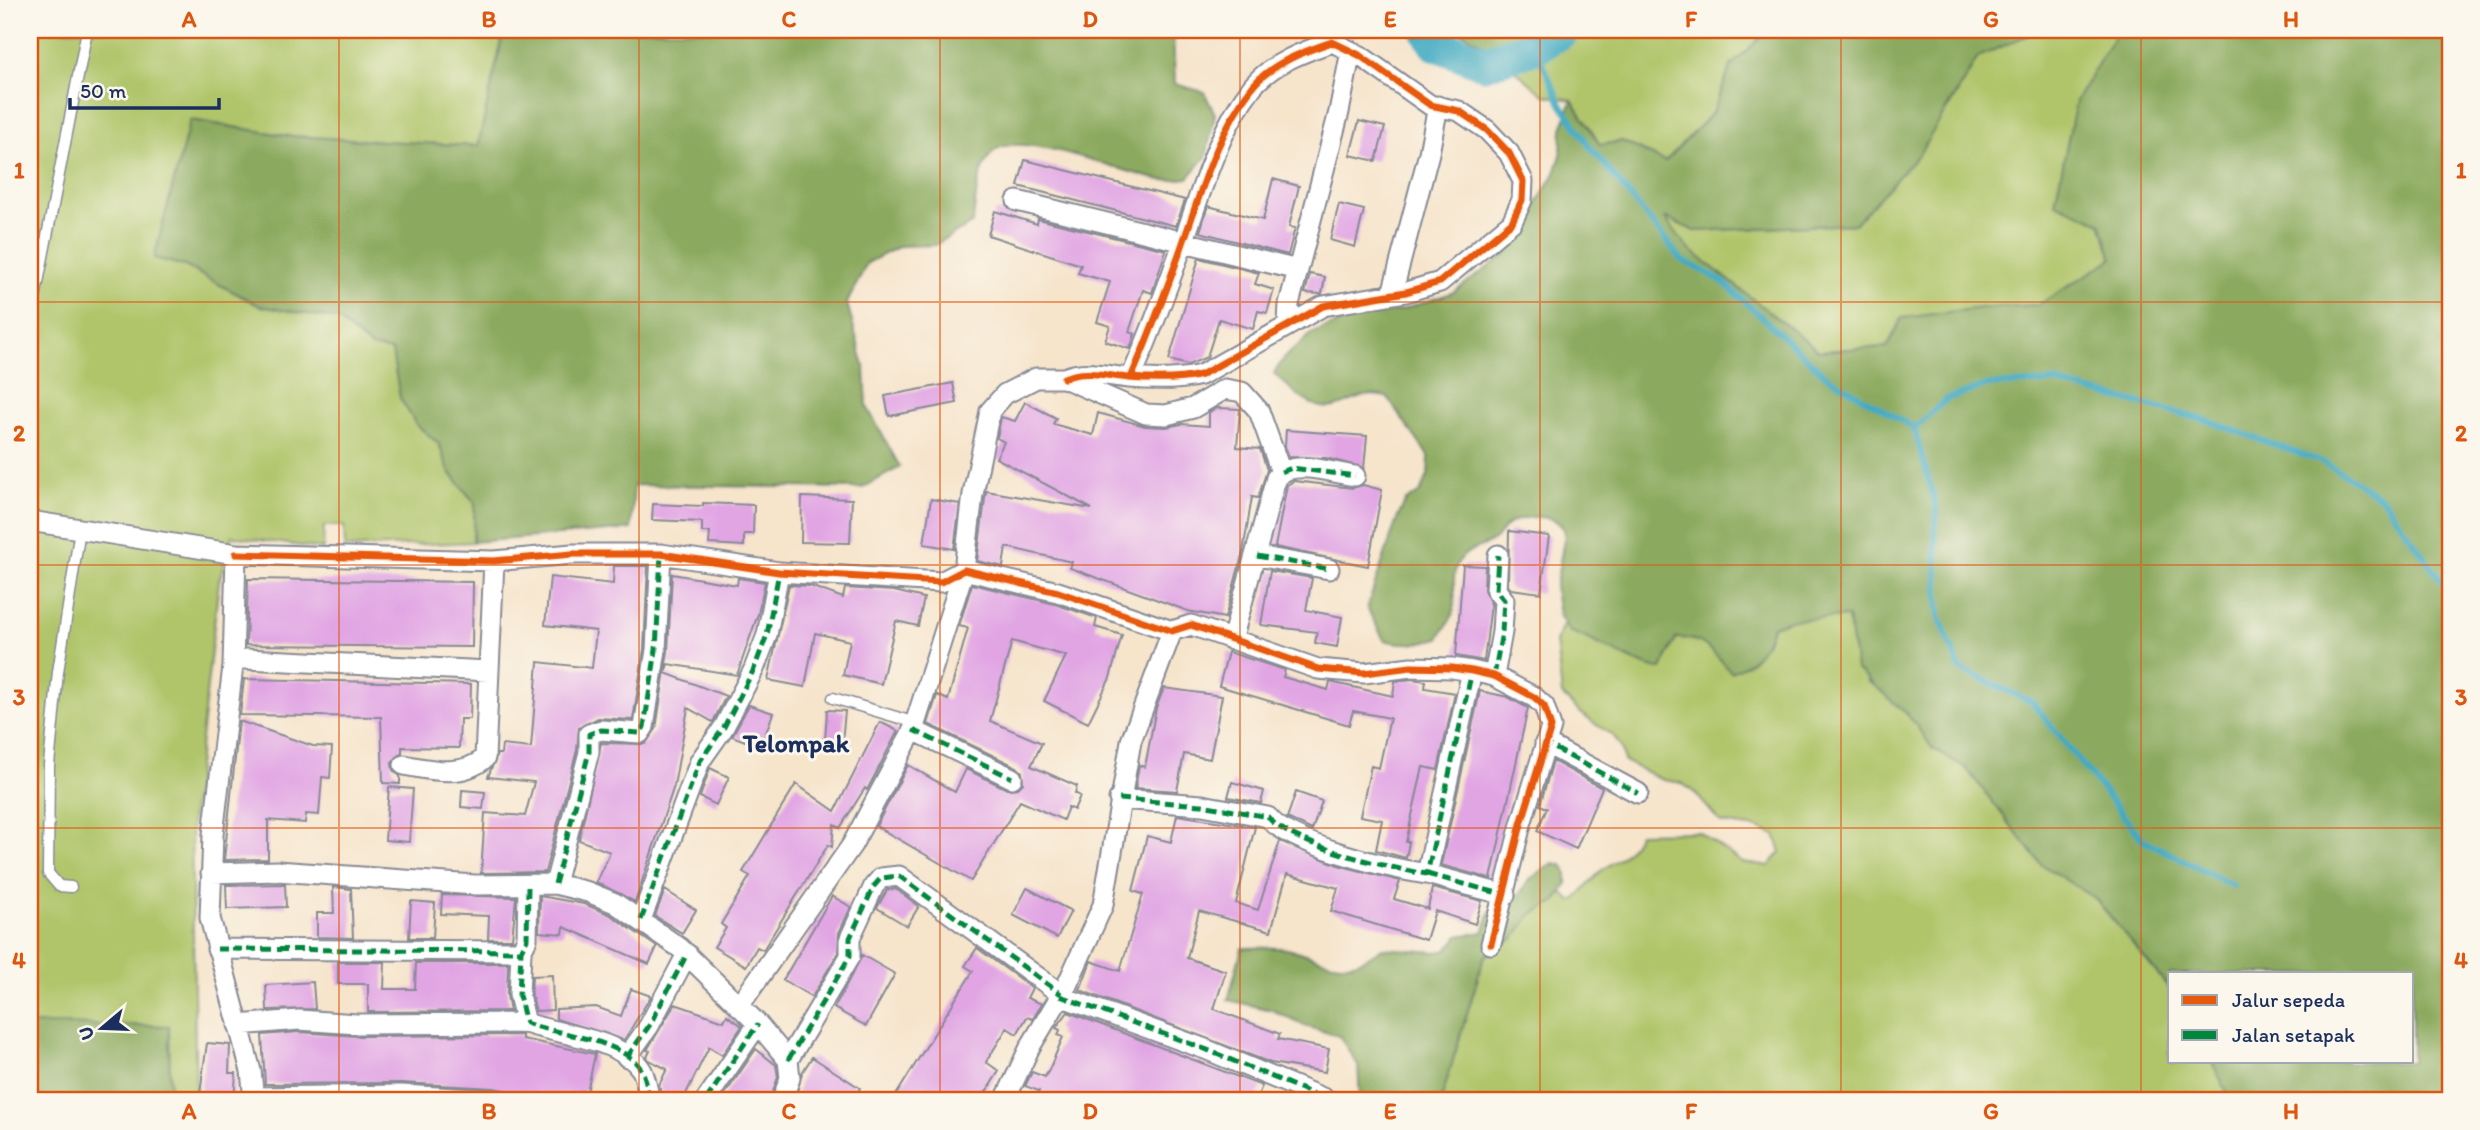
<svg xmlns="http://www.w3.org/2000/svg" width="2480" height="1130" font-family="Itim,sans-serif">
<style>
.green{fill:#b0c56a;stroke:#667a64;stroke-width:2}
.forest{fill:#8caa5e;stroke:#546c5e;stroke-width:2}
.lines{fill:none;stroke-linecap:round;stroke-linejoin:round}
.stream{stroke:#42aac2;stroke-width:6}
.river{stroke:#42aac2;stroke-width:35}
.building{fill:#e1a5e4}
.lane-casing{stroke:#888a94;stroke-width:13}
.street-casing{stroke:#888a94;stroke-width:23}
.lane{stroke:#fff;stroke-width:10}
.street{stroke:#fff;stroke-width:19}
.quiet{stroke:#00873e;stroke-width:5;stroke-dasharray:10 5;stroke-linecap:butt}
.cycleway-casing{stroke:#fbf7ec;stroke-width:11}
.cycleway{stroke:#e8590c;stroke-width:7}
.grid{fill:none;stroke:#de5710;stroke-width:2;stroke-opacity:0.55}
.labels{text-anchor:middle;stroke-width:6;stroke-linejoin:round;paint-order:stroke}
.neighbourhood-label{font-size:26px;font-weight:bold;fill:#1b2f5e;stroke:#fbf7ec}
.neatline{fill:none;stroke:#de5710;stroke-width:2.5}
.grid-label{font-size:23px;text-anchor:middle;font-weight:bold;fill:#de5710}
</style>
<rect width="100%" height="100%" fill="#fbf7ec"/>
<filter id="ink" filterUnits="userSpaceOnUse"><feTurbulence type="fractalNoise" baseFrequency=".0143" numOctaves="2"/><feDisplacementMap in="SourceGraphic" scale="14" xChannelSelector="R" yChannelSelector="G"/><feConvolveMatrix kernelMatrix="1 2 1 2 8 2 1 2 1" color-interpolation-filters="sRGB"/></filter>
<filter id="wash" filterUnits="userSpaceOnUse"><feTurbulence type="fractalNoise" baseFrequency=".00686" numOctaves="4" result="noise"/><feDisplacementMap in="SourceGraphic" scale="28" xChannelSelector="R" yChannelSelector="G"/><feGaussianBlur stdDeviation="1.57" result="paint"/><feColorMatrix in="noise" values="0 0 0 0 0 0 0 0 0 0 0 0 0 0 0 0 0 1.4 0 .05"/><feComposite in="paint" operator="in"/></filter>
<g filter="url(#wash)">
<rect width="100%" height="100%" fill="#f6e4cb"/>
<path class="green" d="M30 30H504L478 146 289 136 190 120 155 258 185 266 260 306 338 319 371 347 392 351 400 398 416 424 439 444 449 471 475 503 473 542 345 548 344 526H324L323 549 232 536 219 581 191 826 196 1100H170L169 1026 30 1024Z
M1529 30H1768L1731 66 1713 112 1665 162 1622 141 1600 145 1572 100 1544 95 1488 47 1523 36Z
M2031 30H2118L2106 52 2101 223 2112 259 2038 305 1980 308 1888 347 1818 351 1689 249 1663 216 1695 231 1855 224 1950 106 1978 57 2027 35Z
M1830 616 1849 617 1868 682 1884 691 1910 717 1933 749 1966 768 2042 865 2095 898 2170 989V1062H2212L2231 1100H1441L1484 957 1514 938 1532 914 1555 902 1563 893 1571 901 1576 899C1584 891 1591 881 1599 873 1619 856 1626 860 1639 833L1699 832 1743 863 1769 866 1781 852 1775 835 1758 828 1721 823 1696 794 1682 783 1663 780 1624 761C1622 736 1609 734 1591 721 1581 714 1571 704 1562 695L1556 641 1564 623 1569 631C1588 637 1648 670 1661 669L1676 638C1705 637 1713 651 1732 672L1766 644 1773 626 1790 620Z"/>
<path class="forest" d="M504 30H1173L1175 84 1204 92 1215 114 1206 157 1188 178C1179 179 1169 181 1161 180 1128 175 1018 128 994 151 977 168 975 201 973 223L935 245 900 246 867 263 847 303 865 370 867 407 900 467 862 488 634 485 631 529 473 542 475 503 449 471 439 444 416 424 400 398 392 351 371 347 337 319 260 306 185 266 154 258 190 120 289 136 478 146Z
M1457 30H1529L1523 36 1488 47Z
M1768 30H2031L2028 35 1978 57 1920 153 1855 224 1695 231 1664 217 1689 249 1819 351 1887 347 1902 318 1980 308 2038 305 2112 259 2101 223 2055 203 2076 101 2118 30H2450V1100H2231L2212 1062H2412V974H2170V989L2095 898 2042 865 1966 768 1933 749 1910 717 1856 669 1848 617 1790 620 1773 626C1764 649 1755 664 1731 672 1713 652 1705 637 1676 638L1661 669C1648 670 1589 638 1569 631L1559 615 1555 590 1565 534C1560 512 1527 515 1510 523 1502 527 1499 538 1491 542 1480 548 1467 549 1459 561 1449 577 1458 597 1453 614 1450 622 1443 630 1439 638 1419 644 1405 645 1384 640L1367 608 1397 519 1405 502 1420 492 1428 476 1429 457 1387 397C1356 391 1359 402 1334 407 1310 412 1290 388 1274 373L1285 357 1312 333 1349 319 1402 310 1454 292 1506 254 1555 173 1561 155 1562 129 1572 100 1600 145 1622 141 1665 162 1713 112 1731 66Z
M1553 863 1562 865 1567 873V884L1555 902 1532 914 1514 938 1484 957 1441 1100H1360L1358 1065 1339 1036 1305 1026 1272 1010 1228 1000 1242 948C1257 948 1275 946 1291 950 1333 960 1342 977 1382 948L1438 952 1447 950 1458 936 1483 932 1490 912 1519 895 1530 879Z
M30 1024 169 1026 170 1100H30Z"/>
<g class="lines">
<path class="stream" d="M1535 47 1561 104 1590 147 1682 260 1722 281 1825 375 1914 428 1937 510 1935 533 1939 616 1960 669 2032 702 2142 839 2233 886
M1914 428 1947 399 1989 385 2054 382 2205 420 2325 463 2382 498 2449 591"/>
<path class="river" d="M1428 30 1435 43 1484 63 1535 47 1563 30"/>
</g>
<g id="blocks">
<path class="building" d="M1359 121 1385 127 1376 161 1350 155Z
M1025 160 1185 200 1176 226 1018 186Z
M1273 179 1299 186 1289 227 1295 228 1288 255 1200 232 1208 206 1263 220Z
M1339 204 1364 210 1355 247 1330 240Z
M995 211 1037 224 1038 219 1166 250 1152 293 1143 290 1129 332 1135 334 1130 349 1105 341 1110 326 1097 322 1110 282 1078 273 1081 265 988 235Z
M1199 258 1259 273 1255 284 1274 290 1267 313 1258 311 1253 329 1219 319 1207 357 1188 365 1169 360Z
M1310 274 1325 277 1322 294 1305 293Z
M953 383 957 403 889 416 885 396Z
M1025 402 1056 418 1053 424 1093 435 1098 413 1145 426 1166 427 1182 424 1209 426V412L1217 408 1240 409 1237 447 1260 449 1267 470 1258 498 1252 497 1243 552 1225 618 1188 611 1070 568 1072 562 1006 547 1003 567 977 561 986 491 1092 509 996 458 1004 442 997 438 1001 417 1015 421Z
M1286 430 1367 436 1364 468 1326 458 1289 457 1285 446Z
M1294 481 1353 488 1363 485 1382 490 1368 566 1275 547 1287 485Z
M802 497 852 499 850 543 801 542Z
M931 499 960 504 954 549 924 544Z
M703 503 754 505 753 534H744V546L709 544 710 532H702V522L652 520 653 504 703 506Z
M1509 531 1549 536 1541 593 1511 589 1508 586Z
M1463 565 1485 566 1484 590 1491 604 1484 661 1456 656Z
M614 566H648L644 649 633 720 598 718 579 728 577 750 545 872 481 873 485 813 525 816 534 782 488 777 497 754H501L502 745 531 748 538 662 592 668 596 631 545 625 550 577 613 584Z
M1270 571 1312 578 1306 610 1342 617 1337 647 1315 643 1317 632 1261 625Z
M672 574 737 585 738 578 765 582 758 614 737 675 668 664 665 673 726 696 713 722 688 708 674 786 635 902 596 882 610 852 579 840 601 743 645 744 656 729 668 651Z
M248 579 473 582 472 647 246 645Z
M972 584 1055 604 1097 618 1095 627 1122 635 1110 678 1088 723 1044 701 1066 656 1012 641 990 721 1042 743 1031 766 1077 786 1075 793 1080 796 1074 810 1068 807 1063 820 1020 801 971 881 876 826 908 765 955 792 966 769 1007 789 1018 788 1023 783 1022 772 1017 767 928 724 937 695 948 700 968 628 959 626Z
M789 585 810 586 843 598 845 588 894 591 924 598 918 626 896 621 881 684 843 675 850 641 815 633 805 687 768 680Z
M1228 652 1285 670 1283 677 1328 690 1330 682 1393 696 1395 681 1412 679 1426 681 1425 688 1455 693 1438 770 1423 767 1406 842H1409L1406 858 1376 850 1382 820 1360 816 1371 766 1379 768 1390 718 1353 711 1349 725 1219 686Z
M244 679 471 684 470 719H460L459 748 402 747V753L392 763 393 770 400 776V784L383 783 381 717 240 715Z
M1164 688 1222 696 1210 759 1184 754 1177 791 1135 788 1139 765 1145 767 1156 708Z
M1480 691 1508 697 1528 708 1491 879 1441 865Z
M749 705 773 713 761 747 732 736Z
M827 710 845 711 842 742 825 741Z
M239 721 313 746 332 747 330 778 322 777 319 815 306 814 305 823 268 820V859L224 860Z
M880 722 898 731 867 790 865 788 840 828 834 824 832 847 828 845 763 950 757 947 746 966 714 947 726 928 721 924 750 876 743 872 796 784 835 811Z
M1553 761 1602 788 1576 849 1537 831 1547 808 1540 805Z
M710 768 729 777 716 805 700 797Z
M1232 782 1264 791 1261 803 1228 797Z
M389 787 413 789 409 842 385 840Z
M462 790 485 792 483 809 461 807Z
M1296 792 1322 801 1312 830 1287 818Z
M1177 815 1255 827 1236 903 1258 910 1280 841 1338 865 1400 881 1394 899 1428 909 1432 888 1482 901 1475 924 1435 911 1426 940 1331 911 1338 888 1287 874 1271 931 1199 911 1187 958 1226 971 1214 1009 1280 1034 1278 1039 1329 1049 1325 1072 1271 1063 1080 990 1091 961 1120 971 1143 894 1133 891 1147 836 1171 842Z
M285 884 286 907 227 909 226 885Z
M333 887 351 889 353 938 317 937V913H334Z
M1027 888 1071 911 1057 938 1013 915Z
M896 889 919 906 907 926 877 908 887 890Z
M665 890 696 910 682 933 655 916Z
M442 895 516 897 512 939H488L489 916 441 914Z
M540 896 584 904 609 914 657 947 649 964 564 927 563 934 539 932Z
M832 896 851 907 839 933 838 953 812 997 783 980Z
M411 901 435 903 433 938H409Z
M977 948 1032 988 1027 998 1042 1004 1033 1019 1027 1017 1017 1034 1007 1028 986 1062 999 1071 981 1100H893L973 971 965 966Z
M862 955 895 974 866 1026 834 1008Z
M338 962H385L384 989H415L416 963H508L507 995 510 1011 368 1012V984H338Z
M552 975 553 1010 536 1011 531 994 532 976Z
M313 982 315 1009 267 1010 266 985Z
M631 989 651 996 624 1040 556 1019V1009L596 1007 621 1016Z
M675 1004 724 1021 727 1015 742 1026 722 1055 709 1047 683 1100H664L659 1085 667 1069 649 1060 647 1057 650 1051 647 1050Z
M1068 1012 1262 1086 1256 1100H1035L1039 1091 1025 1086 1032 1072 1045 1077 1049 1070 1063 1037 1058 1035 1060 1030 1056 1028Z
M299 1032 357 1036 522 1035V1039L595 1054 587 1092 582 1091 581 1100H507L509 1091 494 1088 402 1083 265 1084 262 1035Z
M207 1043 230 1045 229 1073H236L234 1100H199Z
M756 1049 776 1065 778 1077 770 1100H721Z
M812 1057 860 1088 853 1100H795L802 1073Z"/>
</g>
</g>
<g filter="url(#ink)">
<use href="#blocks" fill-opacity="0" stroke="#888a94" stroke-width="2"/>
<g class="lines">
<defs>
<path id="lane" d="M30 324 87 30
M833 698 916 723
M71 887 59 886 48 873 49 765 58 672 80 529"/>
<path id="street" d="M1017 201 1298 270 1289 304 1288 323
M1298 270 1339 112 1351 51
M1392 294 1429 153 1438 106
M1064 378C1086 369 1106 376 1129 378 1153 380 1178 381 1201 375L1323 306 1406 292 1440 282 1512 222 1522 200 1523 181 1509 153 1487 130 1459 111 1430 105 1359 55 1332 42C1305 51 1272 63 1253 86 1218 130 1201 192 1183 243 1167 289 1150 334 1131 378
M30 521 236 554 233 666 213 835 210 918 251 1071 254 1100
M236 554 494 561 572 554H661L779 572 941 582 964 570 1058 592 1172 631 1191 625 1318 669 1364 673 1411 667 1452 668 1472 671 1494 676 1534 697 1544 706 1551 727 1521 824 1491 944
M1257 556 1329 569
M1232 640 1276 478C1291 458 1332 473 1355 476
M246 659 489 671
M1494 676 1502 632 1504 600 1496 590 1498 555
M913 730 1012 778
M1545 743 1638 793
M404 765C431 770 462 778 485 758L494 561
M1119 799 1202 805 1268 817C1288 844 1392 869 1427 874L1472 671
M211 873 277 871 475 885 555 884 588 892 615 903 680 948 758 1024 788 1060 790 1078 782 1100
M1427 874 1505 895
M555 884 589 752V734L601 730 640 733 644 727 656 650 661 554
M641 920 700 761 724 727 754 669 767 635 779 572
M217 949 521 951
M1060 996 1205 1049 1325 1099
M739 1006 852 845 913 730 964 570 973 494 990 411 1005 394 1036 378H1064L1146 414 1166 415 1193 408 1225 389 1242 392 1259 411 1281 472
M526 1023 519 995 521 951 527 939 528 887
M238 1025 299 1020 357 1024 526 1023C558 1035 620 1038 641 1069 646 1076 647 1091 650 1100
M627 1057 649 1026 687 954
M788 1060 850 956V938L874 886 881 878 899 876 1061 994
M254 1097 401 1095 493 1100
M706 1100 758 1024
M1005 1100 1030 1047 1067 985 1103 905 1131 741 1172 631"/>
</defs>
<use href="#lane" class="lane-casing"/>
<use href="#street" class="street-casing"/>
<use href="#lane" class="lane"/>
<use href="#street" class="street"/>
<path class="quiet" d="M1281 472 1292 468 1355 476
M1257 556 1329 569
M1494 676 1502 632 1504 600 1496 590 1498 555
M913 730 1012 778
M1544 746 1545 743 1638 793
M1119 799 1202 805 1268 817C1288 844 1392 869 1427 874L1472 671
M1427 874 1505 895
M555 884 589 752V734L601 730 640 733 644 727 656 650 661 554
M528 887 527 939 521 951 519 995 526 1023C558 1035 620 1038 641 1069 646 1076 647 1091 650 1100
M641 920 700 761 724 727 754 669 767 635 779 572
M217 949 521 951
M1060 996 1205 1049 1325 1099
M627 1057 649 1026 687 954
M788 1060 850 956V938L874 886 881 878 899 876 1061 994
M706 1100 758 1024"/>
<defs>
<path id="cycleway" d="M1064 378C1086 369 1106 376 1129 378 1153 380 1178 381 1201 375L1323 306 1406 292 1440 282 1512 222 1522 200 1523 181 1509 153 1487 130 1459 111 1430 105 1359 55 1332 42C1305 51 1272 63 1253 86 1218 130 1201 192 1183 243 1167 289 1150 334 1131 378
M236 554 494 561 572 554H661L779 572 941 582 964 570 1058 592 1172 631 1191 625 1318 669 1364 673 1411 667 1452 668 1472 671 1494 676 1534 697 1544 706 1551 727 1521 824 1491 944"/>
</defs>
<use href="#cycleway" class="cycleway-casing"/>
<use href="#cycleway" class="cycleway"/>
</g>
</g>
<path class="grid" d="M339 30V1100M639 30V1100M940 30V1100M1240 30V1100M1540 30V1100M1841 30V1100M2141 30V1100M30 302H2450M30 565H2450M30 828H2450"/>
<g class="labels">
<g class="neighbourhood-label">
<text x="796" y="752">Telompak</text>
</g>
</g>
<rect width="2480" height="1130" fill="none" stroke="#fbf7ec" stroke-width="77"/>
<rect x="2168" y="972" width="245" height="91" fill="#fbf7ec" stroke="#a1a7b3" stroke-width="2"/>
<rect x="2182" y="995" width="35" height="10" fill="#e8590c" stroke="#a1a7b3" stroke-width="2"/>
<text x="2232" y="1007" font-size="21" fill="#1b2f5e">Jalur sepeda</text>
<rect x="2182" y="1030" width="35" height="10" fill="#00873e" stroke="#a1a7b3" stroke-width="2"/>
<text x="2232" y="1042" font-size="21" fill="#1b2f5e">Jalan setapak</text>
<g transform="translate(102 1028) rotate(251)" stroke="#fbf7ec" stroke-width="5" paint-order="stroke">
<path d="M0-5L12 26L0 18L-12 26Z" fill="#1b2f5e"/>
<text y="-10" font-size="19" font-weight="bold" text-anchor="middle" fill="#1b2f5e">U</text>
</g>
<path d="M70 98v10h149v-10" fill="none" stroke="#1b2f5e" stroke-width="3.5"/>
<text x="80" y="98" font-size="21" fill="#1b2f5e" stroke="#fbf7ec" stroke-width="5" paint-order="stroke">50 m</text>
<rect x="38" y="38" width="2404" height="1054" class="neatline"/>
<g class="grid-label">
<text x="189" y="27">A</text>
<text x="489" y="27">B</text>
<text x="789" y="27">C</text>
<text x="1090" y="27">D</text>
<text x="1390" y="27">E</text>
<text x="1691" y="27">F</text>
<text x="1991" y="27">G</text>
<text x="2291" y="27">H</text>
<text x="19" y="178">1</text>
<text x="2461" y="178">1</text>
<text x="19" y="441">2</text>
<text x="2461" y="441">2</text>
<text x="19" y="705">3</text>
<text x="2461" y="705">3</text>
<text x="19" y="968">4</text>
<text x="2461" y="968">4</text>
<text x="189" y="1119">A</text>
<text x="489" y="1119">B</text>
<text x="789" y="1119">C</text>
<text x="1090" y="1119">D</text>
<text x="1390" y="1119">E</text>
<text x="1691" y="1119">F</text>
<text x="1991" y="1119">G</text>
<text x="2291" y="1119">H</text>
</g>
</svg>
